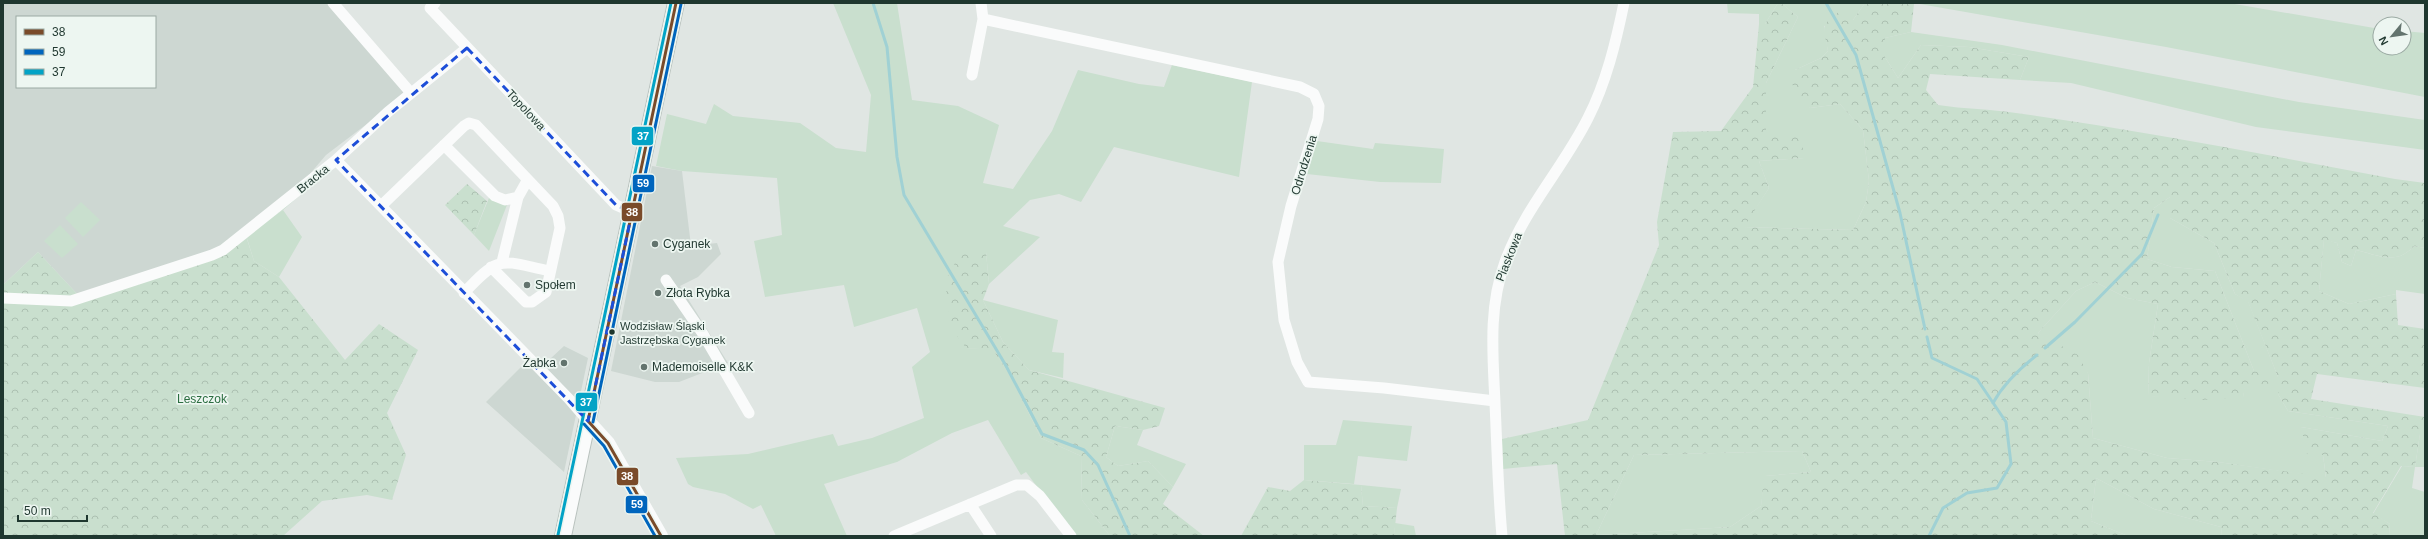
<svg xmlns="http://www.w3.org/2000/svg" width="2428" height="539" font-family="Helvetica,sans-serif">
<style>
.built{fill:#cdd7d2;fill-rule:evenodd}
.green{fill:#c9dfce}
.forest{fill:url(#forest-crowns);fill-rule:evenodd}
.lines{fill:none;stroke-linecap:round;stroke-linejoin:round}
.stream{stroke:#a0d1d4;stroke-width:3}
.secondary-casing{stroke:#b9c2be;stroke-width:18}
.minor{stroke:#fafbfb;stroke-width:11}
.tertiary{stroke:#fafbfb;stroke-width:14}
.secondary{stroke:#fafbfb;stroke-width:16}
.bus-1-casing{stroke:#edf6f1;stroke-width:6}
.bus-2-casing{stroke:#edf6f1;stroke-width:6}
.bus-3-casing{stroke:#edf6f1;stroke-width:6}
.bus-1{stroke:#7a4b2a;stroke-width:3}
.bus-2{stroke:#0065bd;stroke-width:3}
.bus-3{stroke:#02a3c6;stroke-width:3}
.marked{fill:none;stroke:#1d4ed8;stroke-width:3;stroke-dasharray:8 5;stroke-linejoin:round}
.poi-dot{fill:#63746e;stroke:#edf6f1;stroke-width:1.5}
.bus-dot{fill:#1f372f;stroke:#edf6f1;stroke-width:1.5}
.labels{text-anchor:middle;stroke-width:3.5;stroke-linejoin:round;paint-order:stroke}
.bus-label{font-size:11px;fill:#1f372f;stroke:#edf6f1;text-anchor:start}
.street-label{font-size:12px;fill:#1f372f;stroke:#edf6f1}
.poi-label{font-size:12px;fill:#1f372f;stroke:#edf6f1;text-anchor:start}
.park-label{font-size:12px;fill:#2b6d40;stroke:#edf6f1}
.line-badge{stroke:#edf6f1;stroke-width:1.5}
.badge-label{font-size:11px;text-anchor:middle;font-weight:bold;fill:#fff}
</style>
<defs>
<pattern id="forest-crowns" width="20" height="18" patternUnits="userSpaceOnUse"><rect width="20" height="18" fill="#c9dfce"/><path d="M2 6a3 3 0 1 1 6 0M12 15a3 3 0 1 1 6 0" fill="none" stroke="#acc0b1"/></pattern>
</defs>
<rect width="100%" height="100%" fill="#e0e6e3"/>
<path class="built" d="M3 3H330L405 89V95L326 155 298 188 210 253 79 296 38 252 3 285ZM17 17H155V87H17Z
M652 166 682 171 691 246 717 243 721 254 698 277 680 286 728 363 679 382H655L611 371Z
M564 346 588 358 564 472 486 402 526 362 536 372Z"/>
<path class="green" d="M833 3H897L912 100 958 106 999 125 983 183 1013 189 1052 131 1078 70 1139 84 1164 87 1172 65 1252 82 1239 177 1114 147 1081 202 1059 194 1030 200 1003 226 1040 237 989 284 986 252 966 348 993 349 1011 377 1041 438 1081 456 1082 500 1110 536H1074L1026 472 1021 475 988 420 952 433 897 462 824 484 847 536H776L761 505 753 509 725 494 693 487 688 484 676 458 748 454 833 434 838 446 872 438 924 418 912 367 930 352 917 308 854 327 844 285 765 297 754 241 782 235 777 178 682 171 656 166 667 114 706 124 714 104 733 116 800 123 836 148 866 152 871 95Z
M1727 3H1778L1765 24H1759V14L1728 13Z
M1781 3H1865L1853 20 1824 26 1828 51 1821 58 1795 70 1810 108 1840 104 1863 130 1869 181 1866 202 1853 230 1743 227 1769 188 1759 161 1804 158 1766 132V83L1798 17Z
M1914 3H2229L2380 29V48H2404V31L2425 33V97L2166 47Z
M1911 32 2002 45 2299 102 2425 120V150L2256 127 2071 83 2020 80 2029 57 1969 47 1921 45 1898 78 1885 57V38Z
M1317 141 1373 149 1375 143 1444 149 1441 183 1380 182 1307 174Z
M2170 197V218L2214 243 2235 294 2248 301 2278 377V394L2288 411 2388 426 2382 441 2301 427 2323 455 2326 478 2218 462 2167 458 2093 438 2088 373 2038 333 2076 291 2095 282 2127 298 2158 304 2149 363 2148 396 2243 397 2245 383 2254 371 2215 271 2172 267 2147 259 2154 208Z
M489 198 507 205 489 251 474 235Z
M81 202 100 220 83 237 65 218Z
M283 210 302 237 279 277 254 261 246 235Z
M60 225 78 244 62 258 44 241Z
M2324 239 2337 243 2342 262 2351 266 2356 250C2378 255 2396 266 2414 246L2425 248V294L2396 290V294L2349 304 2319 291Z
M983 300 1058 320 1052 352 1064 353 1063 378 1029 370 1003 342Z
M1343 420 1412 426 1407 461 1358 456 1354 484 1304 480V445H1336Z
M1115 426 1143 430 1137 445 1186 464 1173 487 1148 461 1118 466 1106 457Z
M2420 434H2425V467H2415L2412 488 2425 492V536H2389L2390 524 2373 514 2402 466 2415 467Z
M1802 451 1811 472 1765 476 1761 506 1730 527 1596 535 1634 455Z
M2096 478 2154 509 2221 527 2222 536H2128L2091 521Z
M1361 485 1401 489 1397 508 1363 506Z
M1395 523 1414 526 1416 536H1394Z"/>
<path class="forest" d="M1778 3H1781L1798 17 1766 83V132L1801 134 1804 158 1759 161 1769 188 1744 227 1853 230 1866 202 1869 181 1863 130 1840 104 1810 108 1791 83 1795 70 1821 58 1828 51C1824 28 1818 26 1840 11L1853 20 1865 3 1914 4 1911 32 1885 38V57L1898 78 1921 45 1969 47 2029 57 2020 80 1930 74 1926 90 1938 105C1964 109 1991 109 2016 113 2143 131 2269 155 2395 179L2425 183V248L2414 246C2396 266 2379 255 2356 250L2351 266 2342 262 2337 243 2324 240 2319 291 2349 304 2396 294 2398 325 2425 329V388L2317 374 2311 399 2425 417V434H2420L2415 467 2401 466 2373 513 2390 524 2389 536H2222L2221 527 2154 509 2096 478 2091 521 2128 536H1565L1557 464 1503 469 1502 439 1588 420 1659 245 1657 222 1673 132 1721 131 1753 87 1759 24H1765ZM2170 197V218L2214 243 2235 294 2248 302 2278 377V394L2288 411 2388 426 2382 441 2301 427 2307 454 2323 455 2326 477 2218 462 2167 458 2093 438 2088 373 2078 355 2038 333 2076 291 2095 282 2127 298 2158 304 2149 363 2148 396 2201 400 2243 397 2246 383 2271 392 2266 375 2254 371 2215 271 2172 267 2147 259 2154 208ZM1802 451 1811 472 1764 476 1761 506 1730 527 1596 535 1634 455Z
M467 184 487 201 474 235 445 205Z
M312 185 283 210 246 236 254 261 279 277 345 360 379 324 418 350 387 413 406 455 392 500 367 495 322 501 283 536H3V285L38 252 79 296 210 253 239 231Z
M961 252H986L989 284 983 300 1003 342 1029 370 1165 408 1159 426 1143 430 1115 426 1106 457 1118 466 1148 461 1173 487 1163 504 1204 536H1110L1082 500 1081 456 1041 438 1011 377 993 350 966 348 951 328 945 281Z
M1304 480 1361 485 1363 506 1397 508 1394 536H1241L1268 487 1290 491Z"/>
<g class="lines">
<path class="stream" d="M873 3 887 47 897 157 904 195 1005 364 1042 434 1084 450 1098 465 1130 536
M1826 3 1856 55 1900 213 1925 329
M1927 337 1932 358 1977 379 2006 422 2011 464 1997 488 1967 493 1943 508 1929 536
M2045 348 2075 322 2142 254 2158 215
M1993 403C2004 383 2019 369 2037 355"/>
<defs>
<path id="secondary" d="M563 536 676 3"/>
</defs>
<use href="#secondary" class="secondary-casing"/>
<path class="minor" d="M333 3 411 93
M435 3 430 8 616 205 632 212
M983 19 1300 87 1314 94 1319 106 1318 119 1291 206 1278 262 1284 320 1297 362 1308 382 1384 388 1495 401
M972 75 983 19 981 3
M444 145 495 196 505 200 518 197
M336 160 388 112 467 48
M381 206 464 126 469 123 476 125 553 206 558 216 560 228 546 292 532 302H526L491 267
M502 262 518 197 527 181
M666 280 703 334 749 413
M464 293C501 253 501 261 550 271
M3 298 71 301 212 255 223 250 336 160 569 399 588 421
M970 504 991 536
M894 536 1016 485H1027L1040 496 1071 536
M1502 536C1498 492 1497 447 1495 403 1493 356 1488 308 1505 262 1524 209 1563 168 1588 118 1606 83 1616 42 1624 3"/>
<path class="tertiary" d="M588 421 608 443 661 536"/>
<use href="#secondary" class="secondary"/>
<defs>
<path id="bus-1" d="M588 421 676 3
M588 421 608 443 661 536"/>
<path id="bus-2" d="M593 422 681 4
M584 424 604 446 655 536"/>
<path id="bus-3" d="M558 535 671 3"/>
</defs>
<use href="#bus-1" class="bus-1-casing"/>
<use href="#bus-2" class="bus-2-casing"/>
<use href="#bus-3" class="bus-3-casing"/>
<use href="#bus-1" class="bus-1"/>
<use href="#bus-2" class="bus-2"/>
<use href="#bus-3" class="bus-3"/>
</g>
<path class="marked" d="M467 48 616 205 632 212 588 421 336 160Z"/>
<g class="poi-dot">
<circle cx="655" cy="244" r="4"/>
<circle cx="527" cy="285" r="4"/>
<circle cx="658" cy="293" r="4"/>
<circle cx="564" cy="363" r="4"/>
<circle cx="644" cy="367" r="4"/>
</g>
<circle class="bus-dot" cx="612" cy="332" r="3.5"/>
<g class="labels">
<g class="bus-label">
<text x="620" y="330">Wodzisław Śląski<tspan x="620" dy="14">Jastrzębska Cyganek</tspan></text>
</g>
<g class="street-label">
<text transform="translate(526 110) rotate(47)" y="4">Topolowa</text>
<text transform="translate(1304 165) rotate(-73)" y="4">Odrodzenia</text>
<text transform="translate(313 179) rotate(-39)" y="4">Bracka</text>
<text transform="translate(1509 257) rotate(-68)" y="4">Piaskowa</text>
</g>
<g class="poi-label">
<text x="663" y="248">Cyganek</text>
<text x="535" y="289">Społem</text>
<text x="666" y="297">Złota Rybka</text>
<text x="556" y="367" text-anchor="end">Żabka</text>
<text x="652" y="371">Mademoiselle K&amp;K</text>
</g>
<g class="park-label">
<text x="202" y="403">Leszczok</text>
</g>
</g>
<g class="line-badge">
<rect x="631" y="126" width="23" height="20" rx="4" fill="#02a3c6"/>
<rect x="632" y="174" width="23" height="19" rx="4" fill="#0065bd"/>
<rect x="621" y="202" width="22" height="20" rx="4" fill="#7a4b2a"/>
<rect x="575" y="392" width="23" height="20" rx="4" fill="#02a3c6"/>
<rect x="616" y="467" width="23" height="19" rx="4" fill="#7a4b2a"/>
<rect x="625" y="495" width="23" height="19" rx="4" fill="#0065bd"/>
</g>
<g class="badge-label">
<text x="643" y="140">37</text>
<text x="643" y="187">59</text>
<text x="632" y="216">38</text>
<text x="586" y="406">37</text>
<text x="627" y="480">38</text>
<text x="637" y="508">59</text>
</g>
<rect width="2428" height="539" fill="none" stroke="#1f372f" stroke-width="8"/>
<rect x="16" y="16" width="140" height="72" fill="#edf6f1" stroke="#9baaa3"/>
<rect x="24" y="29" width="20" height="6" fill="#7a4b2a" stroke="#9baaa3"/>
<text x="52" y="36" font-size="12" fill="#1f372f">38</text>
<rect x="24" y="49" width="20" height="6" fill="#0065bd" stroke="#9baaa3"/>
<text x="52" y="56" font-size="12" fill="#1f372f">59</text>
<rect x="24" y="69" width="20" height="6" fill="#02a3c6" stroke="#9baaa3"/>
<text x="52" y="76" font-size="12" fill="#1f372f">37</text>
<g transform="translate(2392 36) rotate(241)"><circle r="19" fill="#edf6f1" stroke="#9baaa3"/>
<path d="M0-3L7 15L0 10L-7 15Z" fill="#63746e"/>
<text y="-6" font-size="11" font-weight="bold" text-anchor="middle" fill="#1f372f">N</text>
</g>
<path d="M18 515v6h69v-6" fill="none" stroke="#1f372f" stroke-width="2"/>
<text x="24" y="515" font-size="12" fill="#1f372f" stroke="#edf6f1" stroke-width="3" paint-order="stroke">50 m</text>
</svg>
